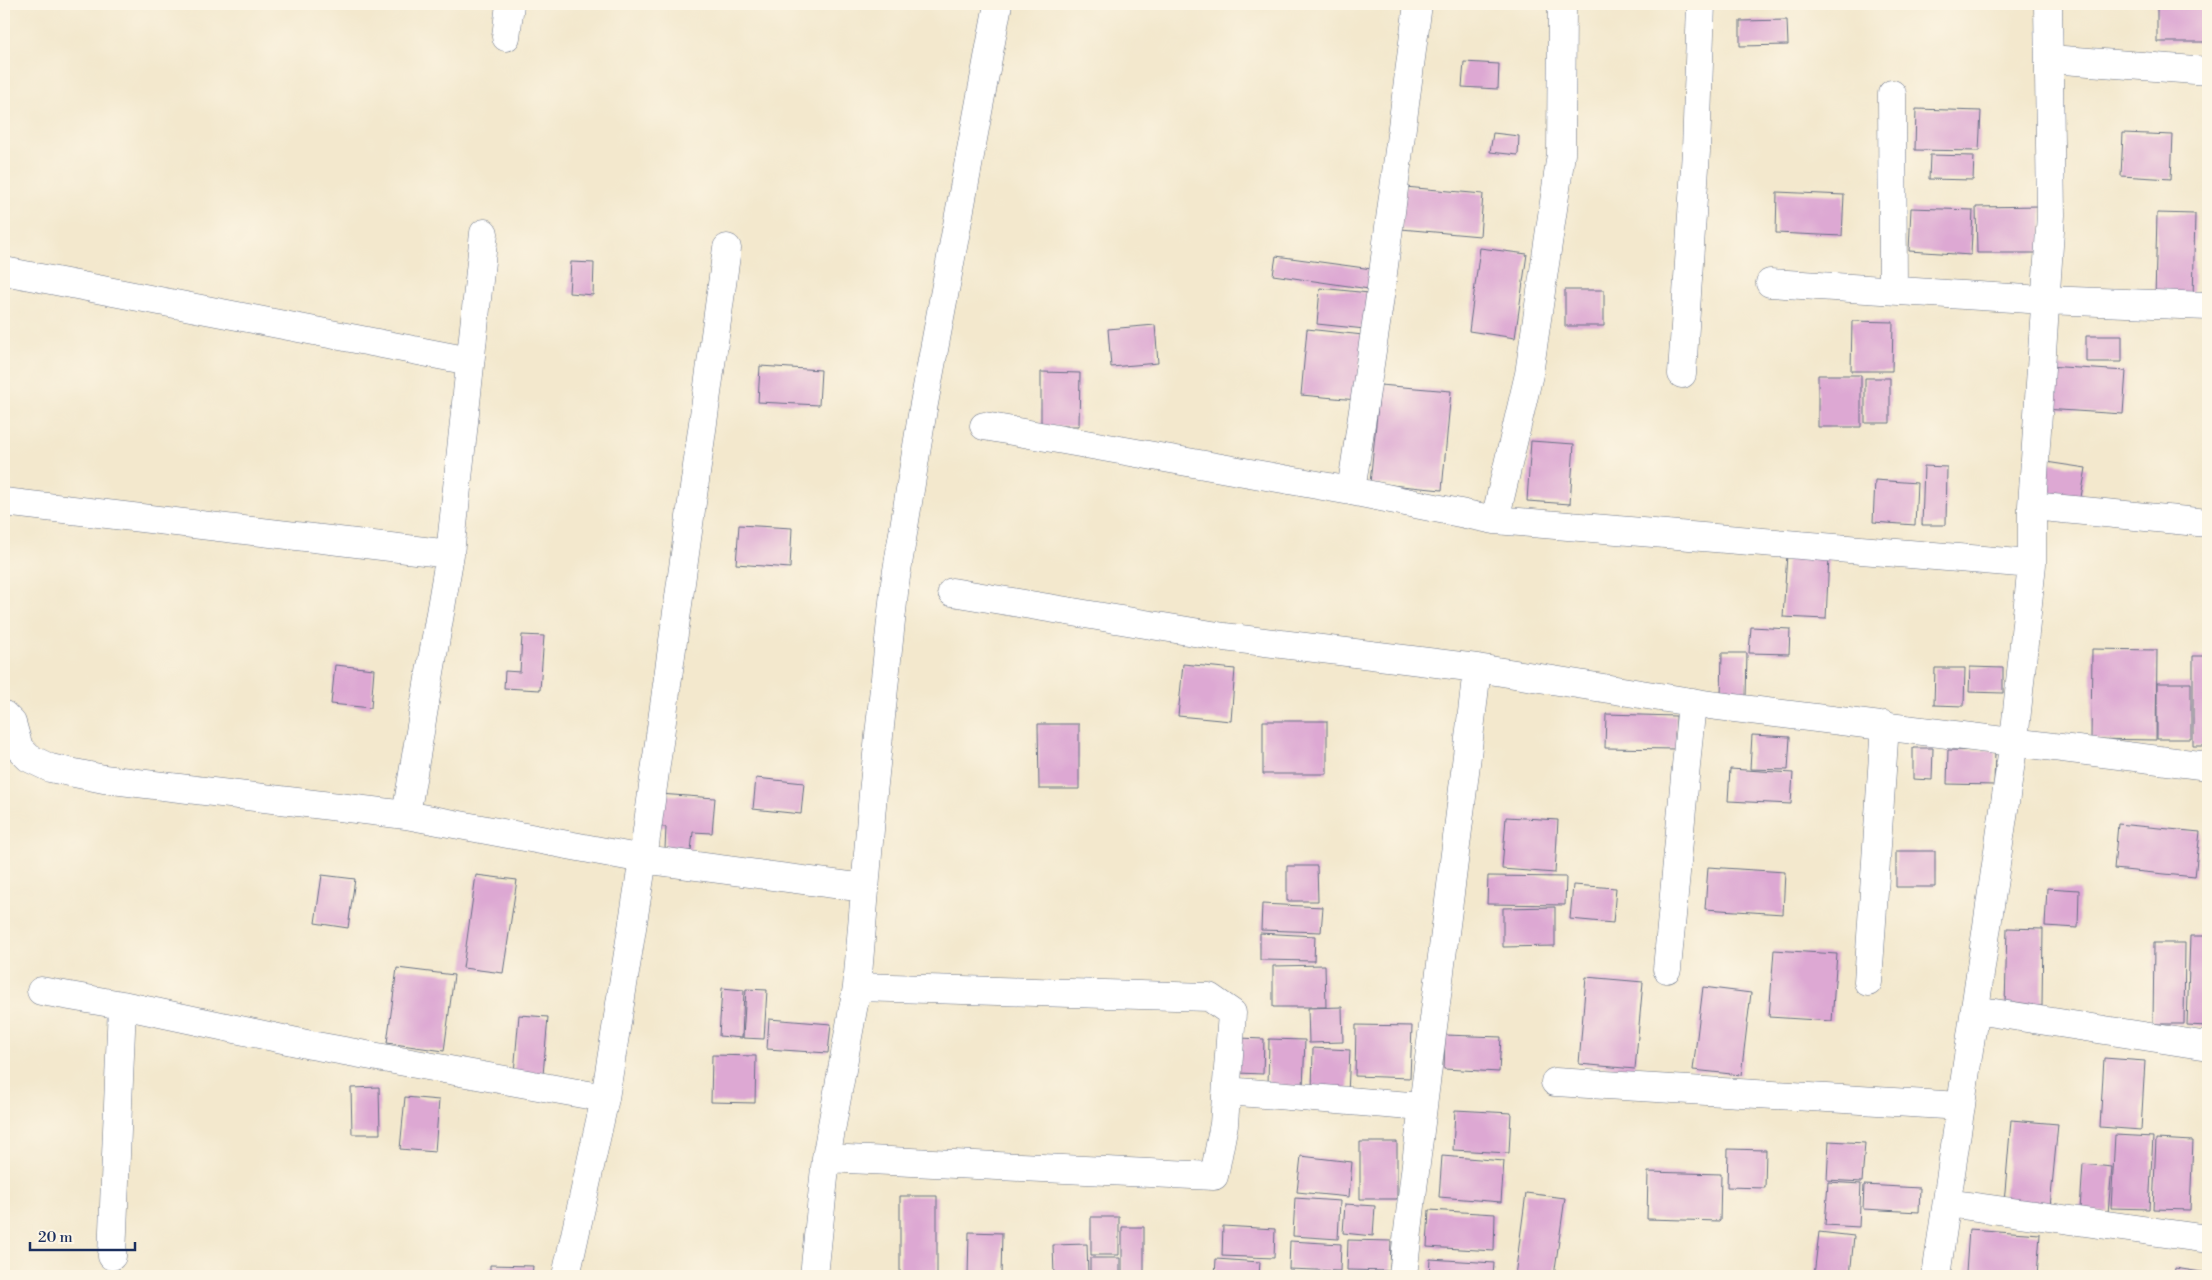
<svg xmlns="http://www.w3.org/2000/svg" width="2212" height="1280" font-family="'Libre Bodoni',serif">
<style>
.building{fill:#dda8d3}
.lines{fill:none;stroke-linecap:round;stroke-linejoin:round}
.street-casing{stroke:#677085;stroke-width:29}
.street{stroke:#fff;stroke-width:28}
</style>
<rect width="100%" height="100%" fill="#fcf5e5"/>
<filter id="ink" filterUnits="userSpaceOnUse"><feTurbulence type="fractalNoise" baseFrequency=".02" numOctaves="2"/><feDisplacementMap in="SourceGraphic" scale="10" xChannelSelector="R" yChannelSelector="G"/><feConvolveMatrix kernelMatrix="1 2 1 2 8 2 1 2 1" color-interpolation-filters="sRGB"/></filter>
<filter id="wash" filterUnits="userSpaceOnUse"><feTurbulence type="fractalNoise" baseFrequency=".0096" numOctaves="4" result="noise"/><feDisplacementMap in="SourceGraphic" scale="20" xChannelSelector="R" yChannelSelector="G"/><feGaussianBlur stdDeviation="1.12" result="paint"/><feColorMatrix in="noise" values="0 0 0 0 0 0 0 0 0 0 0 0 0 0 0 0 0 1.4 0 .05"/><feComposite in="paint" operator="in"/></filter>
<g filter="url(#wash)">
<rect width="100%" height="100%" fill="#f3e8cd"/>
<g id="blocks">
<path class="building" d="M2157 4H2208V42H2157Z
M1787 20 1788 45 1740 46V21Z
M1464 62 1499 64 1498 89 1462 87Z
M1916 109 1981 111 1979 151 1915 150Z
M1493 133 1519 136 1518 155 1490 152Z
M2123 133 2173 135 2171 179 2121 176Z
M1930 155 1974 156 1973 180 1929 179Z
M1405 187 1483 194 1480 236 1401 229Z
M1777 192 1844 195 1842 236 1776 233Z
M2041 206 2042 253H1977L1976 207Z
M1911 208 1973 210 1971 255 1909 251Z
M2157 213 2195 214 2193 300 2155 299Z
M1480 248 1527 254 1515 338 1469 331Z
M1276 256 1372 269 1369 289 1273 275Z
M571 262 594 263 593 295 569 293Z
M1320 288 1369 293 1365 329 1317 324Z
M1565 290H1604V326H1565Z
M1852 321 1893 322 1892 371H1851Z
M1155 325 1158 363 1111 367 1108 329Z
M1307 329 1363 335 1357 400 1301 395Z
M2086 336H2122V362H2086Z
M760 366 821 370 819 405 758 402Z
M2047 366 2126 371 2123 414 2044 409Z
M1041 372 1080 373 1079 426H1041Z
M1818 375H1861V427H1818Z
M1865 378H1890V423H1865Z
M1380 385 1451 391 1442 490 1370 483Z
M1531 441 1574 444 1570 504 1527 501Z
M2046 462 2086 468 2080 503 2040 497Z
M1924 466 1947 467 1946 525H1922Z
M1875 480 1917 483 1915 525 1873 522Z
M739 525 792 528 790 568 736 564Z
M1787 554 1829 556 1826 619 1783 617Z
M1751 627 1790 629 1789 654 1749 653Z
M522 635 544 636 540 690 504 688 505 671 520 672Z
M2092 649 2157 650 2156 740 2091 739Z
M1722 653H1747L1746 698 1721 697Z
M2193 656H2208V746H2193Z
M1183 664 1235 669 1231 721 1178 716Z
M335 665 374 669 371 708 331 704Z
M1970 667 2003 668V693L1969 692Z
M1935 668H1965L1964 706 1934 705Z
M2157 683H2191V739H2157Z
M1606 714 1676 716V749L1605 748Z
M1263 721H1327V774H1263Z
M1038 724H1079V789H1039Z
M1752 735 1790 737 1788 770 1750 769Z
M1913 748H1933L1932 780 1913 779Z
M1948 750 1995 751 1994 785 1947 784Z
M1730 769 1793 773 1791 804 1728 801Z
M756 778 804 783 801 814 753 809Z
M659 794 715 798 712 833 693 832 691 851 665 849 666 827H657Z
M1506 817 1558 820 1555 873 1502 869Z
M2118 824 2200 832 2195 877 2114 869Z
M1896 851H1935V887H1896Z
M1287 866H1317L1318 901H1287Z
M1708 867 1785 872 1783 914 1705 909Z
M322 875 355 879 348 928 315 923Z
M476 875 517 880 503 973 463 968Z
M1488 876 1566 877 1565 905 1487 904Z
M1573 885 1616 888 1613 923 1570 919Z
M2047 888 2079 890 2078 928 2045 926Z
M1262 904 1323 907 1321 932 1261 930Z
M1555 907V946L1503 947V908Z
M2007 928 2043 929 2042 1006H2005Z
M1260 933 1315 936 1314 961 1260 960Z
M2190 936H2208V1026L2187 1025Z
M2154 943H2185L2184 1024H2153Z
M1774 950 1837 954 1832 1021 1769 1017Z
M1325 965 1326 1007H1273V966Z
M397 968 454 975 444 1051 387 1043Z
M1586 977 1643 982 1635 1069 1579 1064Z
M1703 987 1751 993 1741 1075 1693 1070Z
M722 988 744 990 742 1038 719 1036Z
M746 989 767 990 764 1039 743 1038Z
M1342 1007 1343 1042 1309 1043 1308 1008Z
M519 1015 548 1017 543 1075 514 1073Z
M769 1019 831 1024 828 1053 767 1049Z
M1356 1025 1412 1026 1410 1078 1355 1076Z
M1445 1035 1501 1037 1499 1072 1444 1069Z
M1239 1038 1264 1039 1263 1074 1238 1073Z
M1269 1039 1305 1040 1303 1088 1268 1086Z
M1313 1048 1350 1050 1348 1095 1312 1093Z
M712 1055 756 1056 755 1103 711 1102Z
M2104 1058 2145 1061 2141 1130 2100 1127Z
M379 1087 380 1134H352L351 1088Z
M405 1097 439 1100 435 1152 400 1149Z
M1455 1110 1511 1113 1509 1153 1453 1150Z
M2011 1120 2058 1124 2050 1207 2004 1203Z
M2115 1135 2153 1137 2149 1209 2111 1208Z
M2156 1139 2193 1141 2190 1210 2153 1209Z
M1829 1141 1865 1143 1862 1182 1827 1180Z
M1360 1142H1397V1199H1360Z
M1728 1149 1766 1150 1765 1188 1727 1187Z
M1301 1156 1352 1162 1349 1197 1297 1192Z
M1442 1156 1504 1161 1501 1202 1439 1197Z
M2083 1164 2112 1167 2108 1213 2080 1210Z
M1648 1172 1721 1174 1720 1221 1647 1219Z
M1828 1182 1861 1184 1859 1227 1825 1225Z
M1864 1185 1920 1188 1919 1212 1863 1209Z
M1526 1193 1565 1198 1554 1276H1515Z
M900 1196H937V1276H900Z
M1295 1198 1340 1201 1338 1239 1293 1236Z
M1345 1204 1375 1206 1373 1236 1343 1233Z
M1429 1210 1495 1214 1494 1251 1427 1247Z
M1091 1217H1119V1255H1091Z
M1223 1226 1275 1229 1274 1258 1222 1256Z
M1122 1227H1144V1276H1122Z
M1969 1229 2040 1234 2037 1276 1966 1273Z
M969 1232 1002 1233 1001 1276H968Z
M1819 1232 1854 1236 1850 1276H1814Z
M1348 1240 1391 1241 1390 1271 1347 1270Z
M1290 1241 1341 1244 1340 1271 1289 1269Z
M1087 1244 1088 1276H1054L1053 1245Z
M1090 1258H1120V1276H1090Z
M1216 1259 1260 1262 1259 1276H1215Z
M1430 1259 1494 1263 1493 1276H1429Z
M490 1265 533 1266 532 1276H490Z
M2175 1268 2208 1273V1276H2174Z
M2096 1273 2149 1275V1276H2096Z"/>
</g>
</g>
<g filter="url(#ink)">
<use href="#blocks" fill-opacity="0" stroke="#677085" stroke-width="1"/>
<g class="lines">
<defs>
<path id="street" d="M506 37 510 4
M2050 59 2208 71
M1892 94 1893 290
M4 271 470 361
M1770 283 2045 300 2208 306
M1682 374 1696 151 1701 4
M984 426 1351 491 1495 520 2032 564
M1351 491 1379 304 1418 4
M4 502 450 554
M2032 506 2208 523
M1495 520 1529 374 1561 154 1562 4
M952 592 1224 637 1477 668 1710 705 2208 766
M4 715 12 723 19 748 29 758 50 768 104 779 406 815 643 859 865 888
M406 815 450 554 484 233
M1667 969 1692 702
M1868 982 1885 725
M41 991 122 1005 311 1045 605 1098
M1975 1010 2208 1046
M1555 1082 1961 1106
M1227 1091 1422 1107
M826 1158 1214 1176 1224 1124 1232 1013 1209 997 857 987
M1947 1203 2208 1239
M112 1256 122 1005
M566 1276 605 1098 643 859 727 248
M814 1276 826 1158 857 987 873 793 895 583 923 409 998 4
M1403 1276C1425 1073 1455 871 1477 668
M1936 1276 2014 741 2032 564V506L2051 215 2048 4"/>
</defs>
<use href="#street" class="street-casing"/>
<use href="#street" class="street"/>
</g>
</g>
<rect width="2212" height="1280" fill="none" stroke="#fcf5e5" stroke-width="20"/>
<path d="M30 1242v8h105v-8" fill="none" stroke="#1b2f5e" stroke-width="2.5"/>
<text x="38" y="1242" font-size="15" fill="#1b2f5e" stroke="#fcf5e5" stroke-width="4" paint-order="stroke">20 m</text>
</svg>
